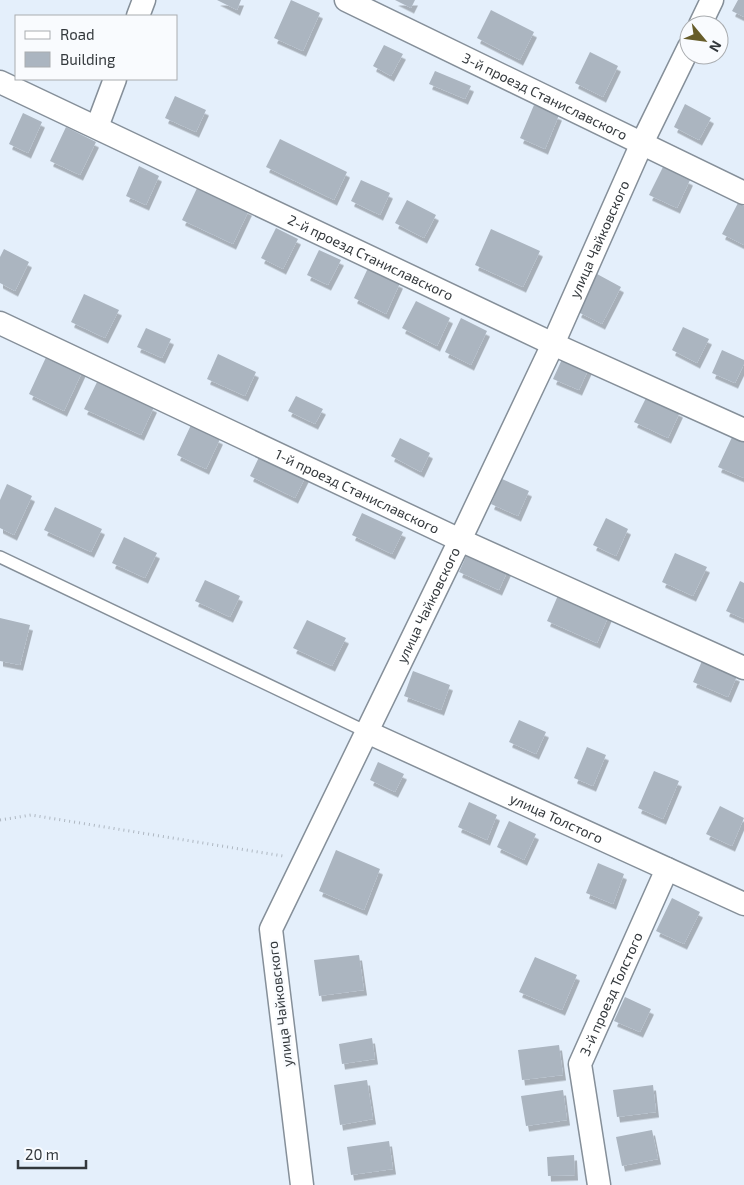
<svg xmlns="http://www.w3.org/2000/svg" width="744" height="1185" font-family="'Exo 2',sans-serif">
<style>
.building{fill:#abb5c0;filter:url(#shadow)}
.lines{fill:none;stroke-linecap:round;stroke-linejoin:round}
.service-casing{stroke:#858f99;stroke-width:14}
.minor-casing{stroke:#858f99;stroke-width:25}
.path{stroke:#aeb7c1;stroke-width:3;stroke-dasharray:1 4;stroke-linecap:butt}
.service{stroke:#fff;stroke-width:11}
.minor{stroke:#fff;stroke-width:22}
.labels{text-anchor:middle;stroke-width:4.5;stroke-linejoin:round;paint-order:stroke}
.street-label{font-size:14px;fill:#33383c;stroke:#f9fbfe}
</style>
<defs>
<filter id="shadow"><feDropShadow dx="3" dy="5.5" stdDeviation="0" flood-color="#0004"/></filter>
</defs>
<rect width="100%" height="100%" fill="#e4effb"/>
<path class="building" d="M217 0H241L237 10Z
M291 0 320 13 303 51 274 38Z
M395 0H415L411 8Z
M738 0H744V17L732 11Z
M491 10 534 32 520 60 477 38Z
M384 45 403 54 391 76 373 66Z
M590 52 618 66 603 97 575 83Z
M435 71 471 86 465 99 429 84Z
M175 96 206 110 196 132 165 118Z
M685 104 711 118 699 140 674 127Z
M534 105 559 115 545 149 520 138Z
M23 113 42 122 28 153 9 144Z
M66 127 96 142 80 175 50 161Z
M280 139 347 172 334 200 266 167Z
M139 166 159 176 146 205 126 196Z
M663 167 690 180 677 208 649 195Z
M361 180 390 193 380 215 351 201Z
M198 186 249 210 233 244 182 220Z
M407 200 436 215 424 238 395 223Z
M738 203 744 206V245L722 234Z
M276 228 298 239 283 269 261 258Z
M491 229 540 251 523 287 475 265Z
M4 249 29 262 15 291 0 283V257Z
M319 250 341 260 328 285 307 275Z
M368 268 400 283 386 314 354 298Z
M597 274 621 287 602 324 578 312Z
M84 294 119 310 105 338 71 322Z
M416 301 450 318 437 346 402 328Z
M461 318 487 331 471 365 445 352Z
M683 327 709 339 697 363 672 350Z
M146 328 171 339 162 358 137 347Z
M722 350 744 360V364L735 383 712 373Z
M48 353 83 370 64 411 29 394Z
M218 354 256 372 245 396 207 379Z
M563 357 589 368 579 390 553 379Z
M98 380 154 407 141 435 84 409Z
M296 396 323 409 315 424 288 411Z
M647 396 680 412 668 438 634 422Z
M191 425 220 439 206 469 177 455Z
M734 433 744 438V478L718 467Z
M400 438 430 453 421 472 391 456Z
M260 455 306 476 295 498 250 476Z
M502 479 529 491 518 516 491 504Z
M7 484 32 496 14 535 0 528V500Z
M55 507 102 529 91 552 44 530Z
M362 513 403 532 392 554 352 535Z
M606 518 628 529 616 556 593 545Z
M124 537 157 553 145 578 112 563Z
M468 552 508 570 499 590 459 572Z
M675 553 707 567 693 596 662 582Z
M205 580 240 596 230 617 195 601Z
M740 581 744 583V619L726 611Z
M559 593 609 615 597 643 547 621Z
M0 618 30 625 20 665 0 661Z
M307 620 346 638 332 666 293 648Z
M702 661 737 676 728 697 693 682Z
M413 671 450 685 441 710 404 696Z
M519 720 546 732 536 754 509 742Z
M587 747 606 755 593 786 574 778Z
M378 762 404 774 395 792 370 780Z
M654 771 679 781 663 819 638 808Z
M469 802 497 815 487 840 458 827Z
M720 806 744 818 732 846 706 834Z
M509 821 536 834 524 860 497 847Z
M336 850 380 869 364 910 319 891Z
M598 863 624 874 613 904 586 893Z
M672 898 700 912 684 944 656 931Z
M359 955 364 990 319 996 314 960Z
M535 957 577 975 562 1010 519 992Z
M625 997 651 1009 640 1032 614 1021Z
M372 1038 375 1059 342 1064 339 1044Z
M559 1045 563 1075 522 1080 518 1050Z
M367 1080 373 1119 340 1125 334 1085Z
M653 1085 656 1112 617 1117 613 1090Z
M563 1090 567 1120 526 1126 521 1096Z
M652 1130 658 1159 622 1166 616 1137Z
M389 1141 393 1169 351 1175 347 1147Z
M574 1155 575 1175 548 1176 547 1157Z"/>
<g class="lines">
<defs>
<path id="service" d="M0 557 367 732"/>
<g id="minor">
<path id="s1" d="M346 0 744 193"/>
<path d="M138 16 144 0"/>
<path d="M700 25 712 0"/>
<path id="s2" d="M0 82 553 344 744 430"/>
<path d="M97 127 115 79"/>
<path id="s3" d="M0 323 460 540 744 668"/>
<path id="s4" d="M367 732 744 904"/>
<path id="s5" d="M302 1185 271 929 460 540 553 344 642 143 689 47"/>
<path id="s6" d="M599 1185 580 1064 667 869"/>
</g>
</defs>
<use href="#service" class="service-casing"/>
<use href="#minor" class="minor-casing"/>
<path class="path" d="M0 820 31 815 283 856"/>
<use href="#service" class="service"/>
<use href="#minor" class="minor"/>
</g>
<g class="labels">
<g class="street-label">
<text dy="5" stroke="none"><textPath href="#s1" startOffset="221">3-й проезд Станиславского</textPath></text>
<text dy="5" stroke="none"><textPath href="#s5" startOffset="1022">улица Чайковского</textPath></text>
<text dy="5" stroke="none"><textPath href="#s2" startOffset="410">2-й проезд Станиславского</textPath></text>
<text dy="5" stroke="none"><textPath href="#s3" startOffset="395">1-й проезд Станиславского</textPath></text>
<text dy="5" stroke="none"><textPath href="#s5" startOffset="618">улица Чайковского</textPath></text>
<text dy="5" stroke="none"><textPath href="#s4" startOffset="208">улица Толстого</textPath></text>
<text dy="5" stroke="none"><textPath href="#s6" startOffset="199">3-й проезд Толстого</textPath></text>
<text transform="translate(280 1004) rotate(-97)" y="5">улица Чайковского</text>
</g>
</g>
<rect x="15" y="15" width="162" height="65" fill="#f9fbfe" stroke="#aaadb0"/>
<rect x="25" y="31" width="25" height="8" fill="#ffffff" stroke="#aaadb0"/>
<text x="60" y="40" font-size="15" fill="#33383c">Road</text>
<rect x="25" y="52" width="25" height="15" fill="#abb5c0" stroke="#aaadb0"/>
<text x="60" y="65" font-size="15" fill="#33383c">Building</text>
<g transform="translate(704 40) rotate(119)"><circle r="24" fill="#f9fbfe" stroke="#aaadb0"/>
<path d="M0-4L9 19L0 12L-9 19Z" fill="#675d2a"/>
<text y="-8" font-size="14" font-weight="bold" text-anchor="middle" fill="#33383c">N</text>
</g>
<path d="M18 1160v8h68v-8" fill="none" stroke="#33383c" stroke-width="2.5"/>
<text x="25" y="1160" font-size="15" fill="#33383c" stroke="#f9fbfe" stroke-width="4" paint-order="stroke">20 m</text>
</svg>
